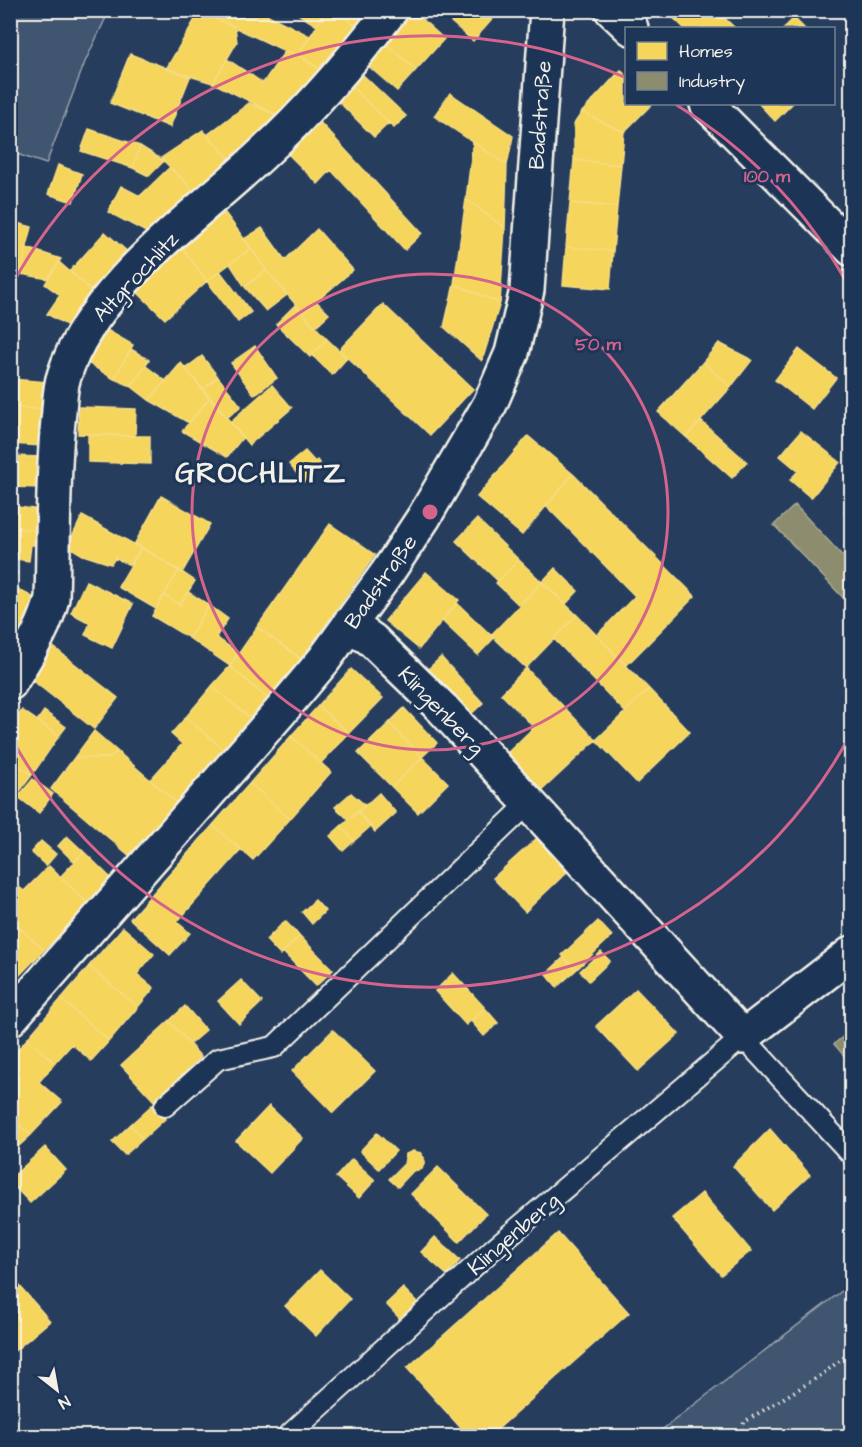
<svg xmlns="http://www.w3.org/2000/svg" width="862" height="1447" font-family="'Architects Daughter',sans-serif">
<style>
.green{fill:#40546f;stroke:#9aa2ac;stroke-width:1.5}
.homes{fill:#f6d55c;stroke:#f5dd86;stroke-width:1.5}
.industry{fill:#8c8c6e;stroke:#abaa93;stroke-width:1.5}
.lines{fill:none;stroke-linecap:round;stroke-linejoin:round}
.service-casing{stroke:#f4f1e8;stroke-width:24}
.minor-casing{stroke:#f4f1e8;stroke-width:38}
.path{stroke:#f4f1e8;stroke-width:4;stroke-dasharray:1.5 4.5;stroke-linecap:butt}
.service{stroke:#1d3557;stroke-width:20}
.minor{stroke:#1d3557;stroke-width:33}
.ring{fill:none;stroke:#d4648c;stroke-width:3}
.labels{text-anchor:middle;stroke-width:6;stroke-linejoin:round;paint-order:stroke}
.street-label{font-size:22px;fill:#f4f1e8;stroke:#1d3557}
.district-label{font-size:28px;font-weight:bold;letter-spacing:1.5px;fill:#f4f1e8;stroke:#1d3557}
.centre{fill:#d4648c;stroke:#1d3557;stroke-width:3}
.ring-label{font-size:18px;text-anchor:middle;font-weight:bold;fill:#d4648c;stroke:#1d3557;stroke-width:6;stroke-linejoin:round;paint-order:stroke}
</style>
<rect width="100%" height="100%" fill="#263d5d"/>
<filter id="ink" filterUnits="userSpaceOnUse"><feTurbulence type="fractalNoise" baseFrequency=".0167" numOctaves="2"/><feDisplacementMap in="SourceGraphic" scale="12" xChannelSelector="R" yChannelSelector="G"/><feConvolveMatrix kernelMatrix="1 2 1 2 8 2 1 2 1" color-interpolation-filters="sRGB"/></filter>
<g filter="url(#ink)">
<path class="green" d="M11 10 109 11 85 62 46 164 11 152Z
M851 1284V1436H649L655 1435Z"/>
<path class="homes" d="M258 10 310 36 298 55 285 51 200 11Z
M292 10H327L317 26Z
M327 10H333L359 28 326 73 298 55Z
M333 10H372L359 28Z
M498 10V13L473 41 451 22 461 10Z
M665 10H716L735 28H684Z
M200 11 235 27 237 42 213 83 166 69Z
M413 11 444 39 416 70 385 43Z
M794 18 804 28H784Z
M385 43 416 70 397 91 367 65Z
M285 51 298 55 326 73 285 119 213 83 227 59 263 83Z
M130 54 190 77 170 127 110 103Z
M621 70 626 76V104H652L624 132 582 112Z
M362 74 406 116 394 128 351 86Z
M351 86 389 123 374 137 337 100Z
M450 93 513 136 507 165 434 116Z
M249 103 285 119 234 163 207 135Z
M759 104H792L775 121Z
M582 112 624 132 621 165 574 160V124Z
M317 119 422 233 405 250 331 170 318 184 287 153Z
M89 129 140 146 133 168 81 151Z
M203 130 234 163 193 190 161 158Z
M473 142 507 165 505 228 466 199Z
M140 146 164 161 149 176 133 168Z
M574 160 621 165 617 207 570 203Z
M58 165 82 174 73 202 48 194Z
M170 167 193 190 148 233 108 212 121 186 140 196Z
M466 199 505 228 500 303 454 284Z
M570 203 617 207 613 251 566 247Z
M225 213 251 248 207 281 181 246Z
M10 221 32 227 20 274 10 271Z
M262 228 285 260 317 229 353 270 303 313 266 270 244 239Z
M105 232 129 253 94 293 70 271Z
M181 246 207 281 165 319 134 289Z
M566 247 613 251 610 289 563 285Z
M27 248 61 259 48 279 20 274Z
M251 248 266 270 245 287 230 264Z
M59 262 94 293 70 327 47 314 60 295 45 284Z
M266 270 287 295 266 311 245 287Z
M220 271 251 312 238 322 207 281Z
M454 284 500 303 482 361 444 327Z
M316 301 329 314 315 327 303 313Z
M383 304 473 389 430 435 339 350Z
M295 305 327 339 310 357 276 324Z
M105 329 133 345 114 379 86 362Z
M327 339 347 358 332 375 312 355Z
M719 343 752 360 731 387 703 362Z
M255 346 277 378 254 395 231 363Z
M131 349 149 360 131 386 114 379Z
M799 349 836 378 812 409 775 380Z
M202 356 218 377 202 390 186 368Z
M703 362 731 387 686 437 658 412Z
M181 363 210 397 189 423 149 400Z
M146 366 166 381 149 400 131 386Z
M218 377 241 406 227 418 202 390Z
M10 379 48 382 45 410 10 407Z
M272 385 292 408 249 445 230 422Z
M210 397 243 437 227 457 182 431Z
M10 407 45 410 42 446 10 444Z
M79 407 136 409 135 436 78 434Z
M701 421 747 462 732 478 686 437Z
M801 431 840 462 811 498 790 480 798 471 780 456Z
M88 435 150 436V464L88 462Z
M528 436 573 474 522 535 477 497Z
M305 451 315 462 298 475 289 464Z
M10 456 43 457 41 488 10 487Z
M317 460 322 467 303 482 298 475Z
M573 474 695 596 626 666 597 635 635 596 546 506Z
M161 496 210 524 182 573 135 543Z
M10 506 41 510 39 531 10 527Z
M82 516 141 548 130 565 115 558 111 564 83 555 68 546Z
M477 519 519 560 498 581 456 541Z
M330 524 375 555 301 659 257 627Z
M10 527 39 531 37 545H31L29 561 10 558Z
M141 548 179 570 156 609 118 587Z
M519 560 542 582 519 605 496 583Z
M555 568 578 591 566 604 542 582Z
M179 570 195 581 180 605 164 595Z
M426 572 459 600 419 649 385 621Z
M86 581 133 604 112 648 85 635 90 623 71 613Z
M542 582 577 615 526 668 491 635Z
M10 585 38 600 10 654Z
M188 592 209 605 189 638 152 616 164 595 180 605Z
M457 603 494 638 478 655 442 621Z
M209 605 228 619 216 637 238 653 230 666 189 638Z
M577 615 649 689 625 712 554 639Z
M257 627 301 659 268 699 230 666Z
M51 645 118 698 94 729 27 676Z
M441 657 483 703 467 718 425 672Z
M230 666 268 699 251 719 212 686Z
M526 668 596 740 537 795 502 758 534 727 501 694Z
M351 669 383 698 349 733 318 706Z
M212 686 251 719 225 751 186 717Z
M649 689 690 732 637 783 596 740Z
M318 706 349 733 321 763 291 736Z
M404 708 437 743 422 757 389 723Z
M22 710 59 736 32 775 10 759V726Z
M44 711 66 727 59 736 37 721Z
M186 717 225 751 178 804 150 780 182 744 171 734Z
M389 723 422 757 392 787 358 753Z
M94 731 117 751 110 758H74Z
M291 736 331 772 290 819 250 783Z
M117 751 178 804 130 856 51 789 74 758H110Z
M422 757 448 783 418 813 392 787Z
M10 759 32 775 13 800 10 799Z
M33 779 53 794 39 813 18 797Z
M250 783 290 819 253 860 213 825Z
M351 793 365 805 348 819 335 807Z
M379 793 396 813 375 832 358 812Z
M358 812 371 826 354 841 341 826Z
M213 825 241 850 177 922 190 933 170 955 130 919Z
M341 826 354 841 343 851 330 836Z
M67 836 84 852 74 862 58 846Z
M537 838 568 871 525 912 493 878Z
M41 841 56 854 46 866 31 852Z
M84 852 113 880 89 905 60 877Z
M49 866 89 905 44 950 10 919V895L19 887 24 891Z
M315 900 325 911 312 924 302 912Z
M10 919 21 929 10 940Z
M285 921 300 936 280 955 266 940Z
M598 921 612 936 576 970 562 955Z
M123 927 154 954 137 974 154 988 138 1007 89 966Z
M21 929 44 950 10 985V940Z
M300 936 333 970 316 986 283 952Z
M601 952 610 961 589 981 580 971Z
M564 957 576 970 557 987 546 974Z
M89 966 138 1007 109 1041 61 999Z
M453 973 485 1008 466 1025 435 991Z
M241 980 262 1002 239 1024 218 1001Z
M636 989 679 1034 638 1071 596 1026Z
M61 999 109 1041 91 1061 72 1044 55 1063 27 1039Z
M185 1006 206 1030 190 1044 169 1021Z
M485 1008 498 1023 484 1036 471 1021Z
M169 1021 201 1057 154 1101 121 1065Z
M333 1030 375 1071 333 1113 292 1071Z
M27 1039 55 1063 39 1082 62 1102 31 1135 10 1117V1058Z
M152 1105 165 1119 143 1139 130 1125Z
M269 1106 303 1138 270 1173 236 1141Z
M10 1117 31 1135 10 1154Z
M130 1125 143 1139 125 1155 112 1142Z
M770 1129 810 1175 772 1210 733 1166Z
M377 1133 396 1151 379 1169 360 1151Z
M45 1147 66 1170 30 1203 10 1182V1179Z
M413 1151 421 1153 425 1161 422 1169 413 1171 398 1187 389 1179 404 1164 406 1154Z
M352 1159 375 1180 359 1198 336 1177Z
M438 1167 486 1214 459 1242 411 1194Z
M702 1193 751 1251 721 1275 672 1218Z
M558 1233 629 1313 490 1436H468L407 1368Z
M435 1237 460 1260 447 1275 421 1252Z
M320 1270 350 1299 316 1336 285 1306Z
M18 1284 50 1321 10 1355V1291Z
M403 1288 418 1303 401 1320 386 1304Z"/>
<path class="industry" d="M795 505 852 566V607L774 525Z
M852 505V519L844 511Z
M852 1029V1065L834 1044Z"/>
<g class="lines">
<defs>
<path id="service" d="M165 1106 218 1059 274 1047 530 802
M288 1436 493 1249 743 1037 852 1155"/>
<path id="minor" d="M612 10 631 28
M707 104 852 249
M349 624 372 640 443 709 743 1037 852 953
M10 683C26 656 45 629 52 598 54 539 52 480 58 421 60 407 59 390 64 376 92 287 195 217 261 155 309 111 351 62 391 10
M10 1019 280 712 323 661 387 573 424 517 490 404 512 353 527 290 547 10"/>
</defs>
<use href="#service" class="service-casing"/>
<use href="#minor" class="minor-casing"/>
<path class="path" d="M10 573 22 574
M742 1436 744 1422 820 1376 852 1351"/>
<use href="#service" class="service"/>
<use href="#minor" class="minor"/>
</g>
</g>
<g class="ring">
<circle cx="430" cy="512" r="238"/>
<path d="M850 735A476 476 0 0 1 12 739M12 285A476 476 0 0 1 624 77M675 104A476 476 0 0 1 850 289"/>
</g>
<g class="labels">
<g class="street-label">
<text transform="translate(539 115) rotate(-86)" y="8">Badstraße</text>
<text transform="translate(135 276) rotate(-47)" y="8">Altgrochlitz</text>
<text transform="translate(380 581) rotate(-55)" y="8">Badstraße</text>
<text transform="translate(442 710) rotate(46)" y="8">Klingenberg</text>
<text transform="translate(513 1233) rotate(-41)" y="8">Klingenberg</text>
</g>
<g class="district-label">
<text x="261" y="482">GROCHLITZ</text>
</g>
</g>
<circle cx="430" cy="512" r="9" class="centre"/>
<g class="ring-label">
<text x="767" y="182">100 m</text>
<text x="598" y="350">50 m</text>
</g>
<rect width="862" height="1447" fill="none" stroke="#1d3557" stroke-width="36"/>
<rect x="18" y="18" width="826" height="1411" fill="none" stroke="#f4f1e8" stroke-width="2" filter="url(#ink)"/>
<rect x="625" y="27" width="210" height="78" fill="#1d3557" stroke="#738091" stroke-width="1.5"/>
<rect x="637" y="42" width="30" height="18" fill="#f6d55c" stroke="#738091" stroke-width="1.5"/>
<text x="679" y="57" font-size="18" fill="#f4f1e8">Homes</text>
<rect x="637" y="72" width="30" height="18" fill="#8c8c6e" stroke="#738091" stroke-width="1.5"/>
<text x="679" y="87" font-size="18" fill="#f4f1e8">Industry</text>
<g transform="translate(57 1390) rotate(149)" stroke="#1d3557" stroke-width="4.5" paint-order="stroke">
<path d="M0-4.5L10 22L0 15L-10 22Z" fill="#f4f1e8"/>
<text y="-9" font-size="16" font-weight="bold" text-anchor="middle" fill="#f4f1e8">N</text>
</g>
</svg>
